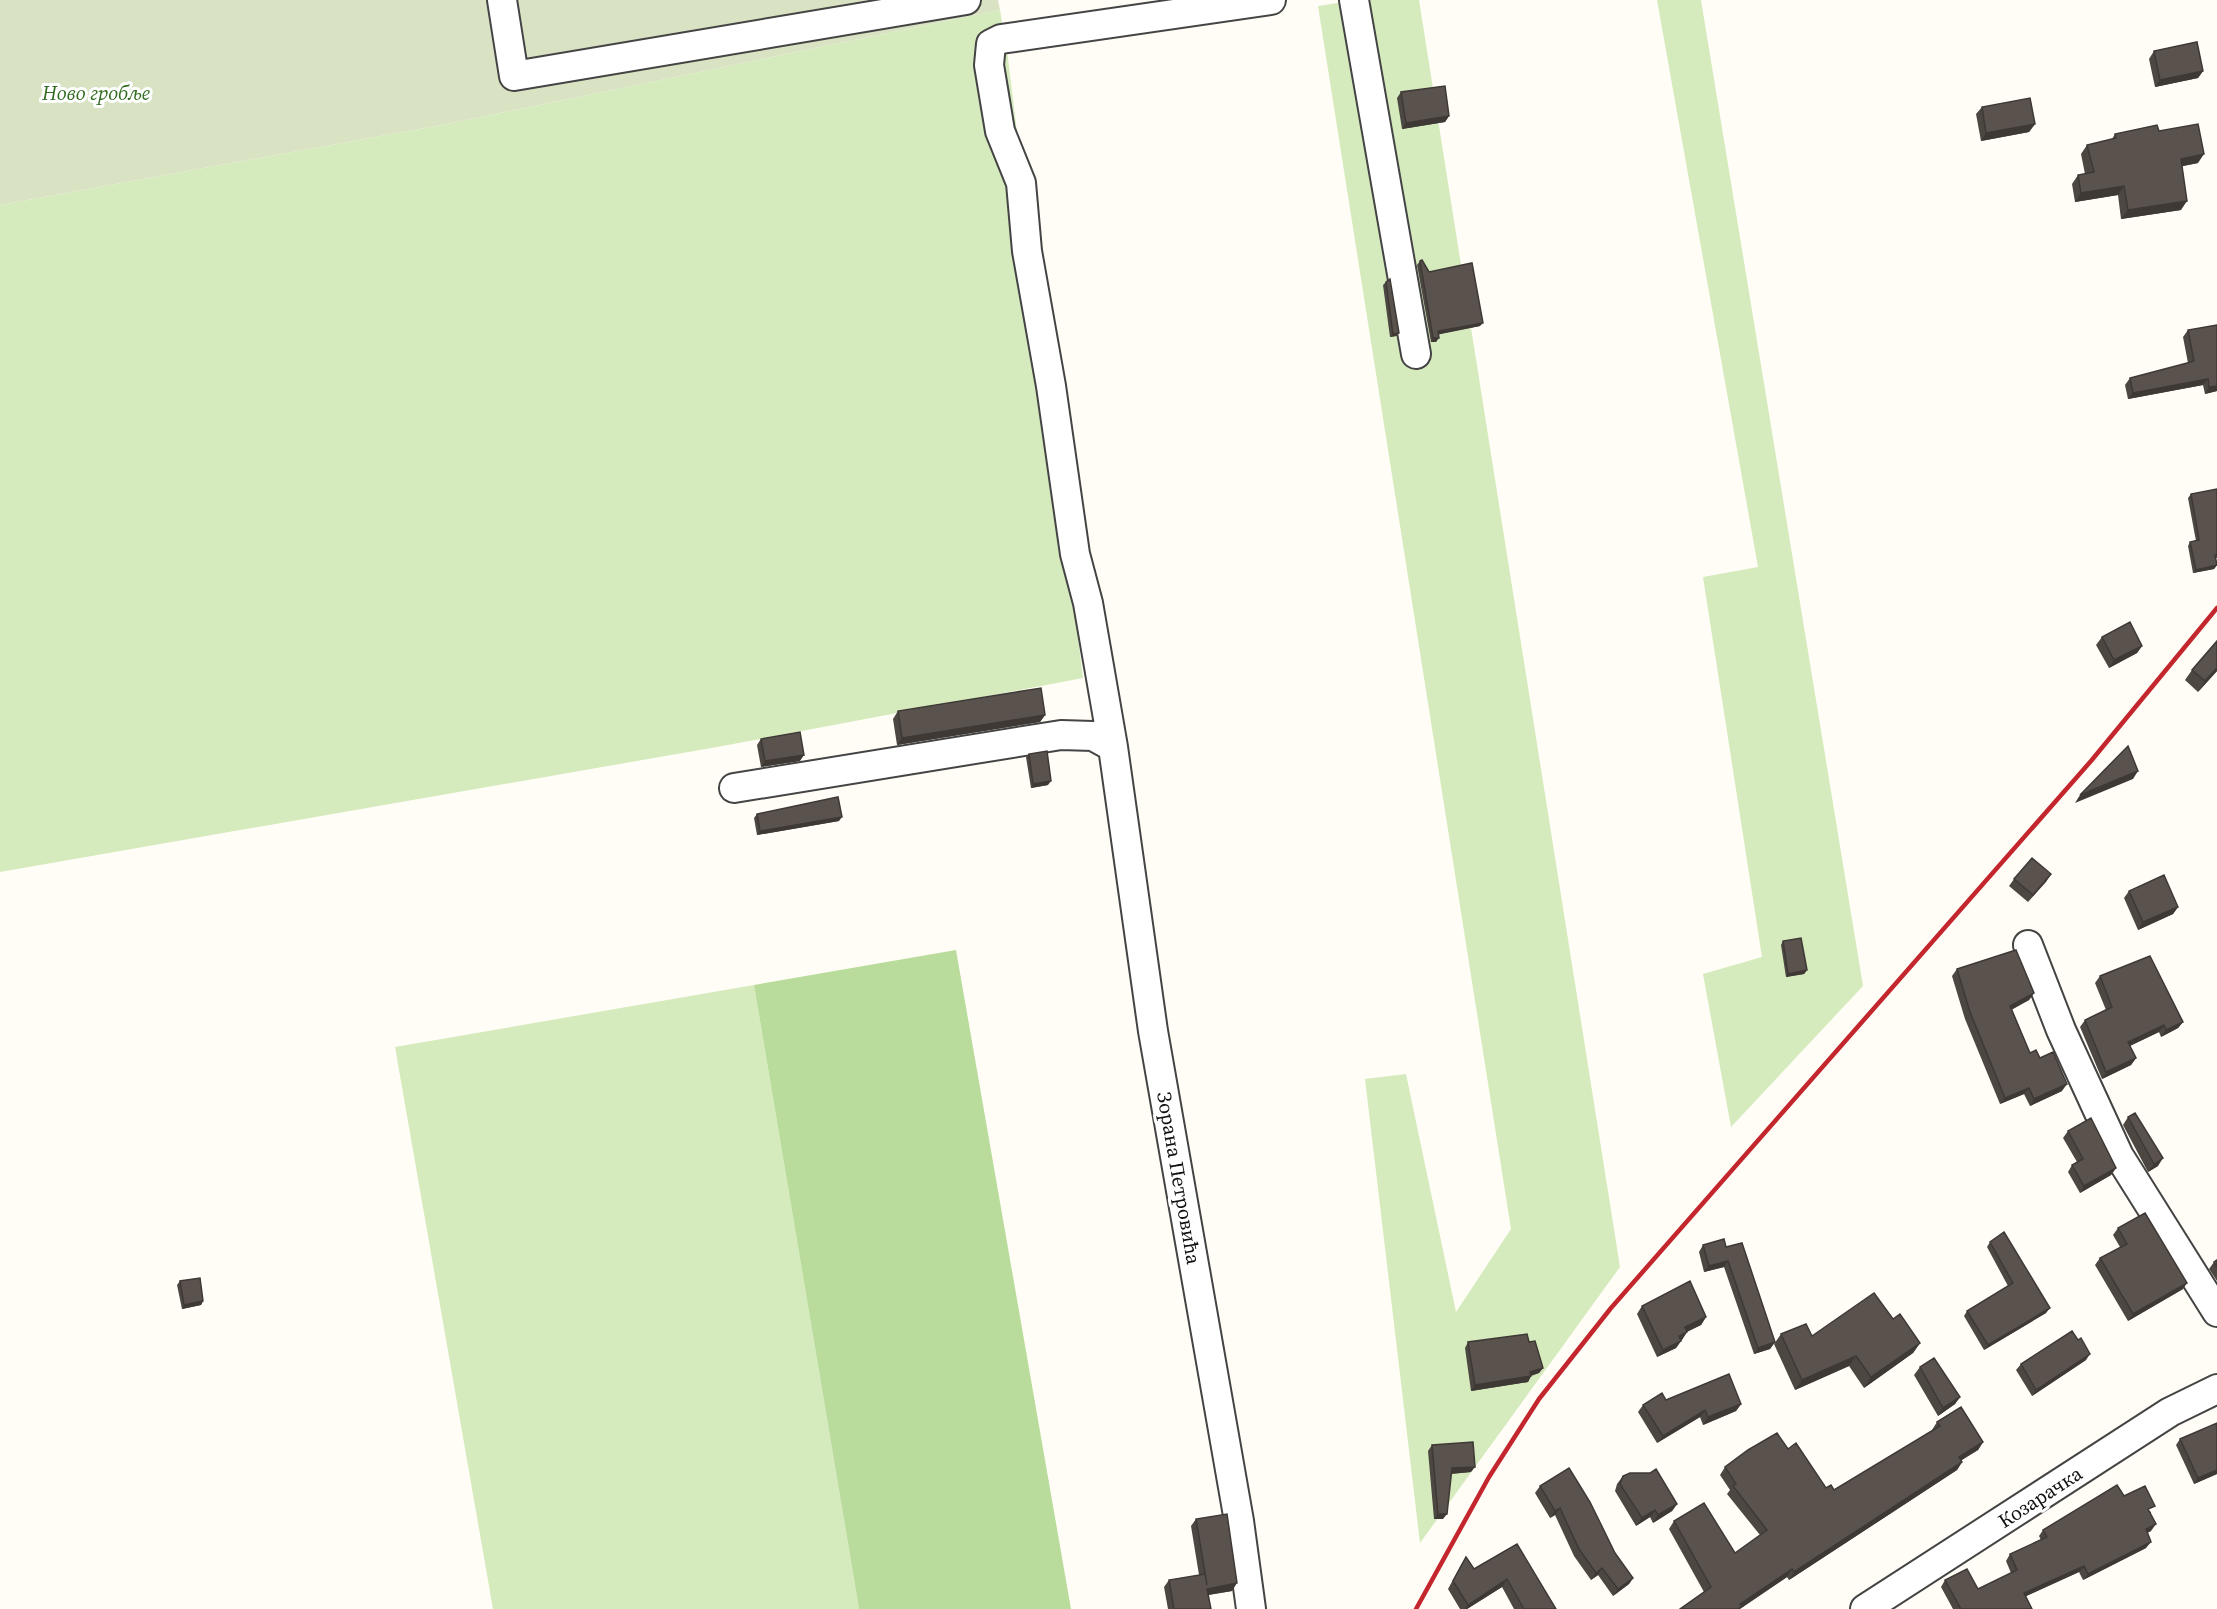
<svg xmlns="http://www.w3.org/2000/svg" width="2217" height="1609" font-family="'Source Serif 4',serif">
<style>
.green{fill:#d5ebbd}
.forest{fill:#b9dc9c}
.cemetery{fill:#d9e3c4}
.lines{fill:none;stroke-linecap:round;stroke-linejoin:round}
.minor-casing{stroke:#444;stroke-width:32}
.minor{stroke:#fff;stroke-width:28}
.rail{stroke:#c4262e;stroke-width:4.5}
.wall{fill:#4d4742}
.shaded-wall{fill:#3f3936}
.building{fill:#5a524d;stroke:#3f3936;stroke-width:1.5}
.labels{text-anchor:middle;stroke-width:6;stroke-linejoin:round;paint-order:stroke}
.park-label{font-size:20px;font-style:italic;fill:#2f6b1f;stroke:#fff}
.street-label{font-size:20px;fill:#111;stroke:#fff}
</style>
<rect width="100%" height="100%" fill="#fffdf5"/>
<path class="green" d="M1357 0H1419L1620 1267 1420 1543 1365 1079 1406 1074 1456 1312 1511 1229 1318 6Z
M1657 0H1701L1863 986 1731 1127 1703 974 1762 957 1703 577 1758 567Z
M1000 10 1008 58 1083 678 717 747 0 872V205L452 123Z
M754 985 859 1609H493L395 1047Z"/>
<path class="forest" d="M956 950 1071 1609H859L754 985Z"/>
<path class="cemetery" d="M0 0H998L1000 10 452 123 0 205Z"/>
<g class="lines">
<defs>
<path id="minor" d="M502 0 514 76 966 0
M1354 0 1416 354
M734 788 1061 735 1093 736 1113 747
M2028 945 2061 1030 2119 1156 2217 1312
M1251 1609 1239 1521 1153 1031 1113 747 1088 603 1075 554 1051 386 1027 251 1021 183 1000 131 989 65 991 44 1001 39 1271 0
M1865 1609 2170 1412 2217 1389"/>
</defs>
<use href="#minor" class="minor-casing"/>
<use href="#minor" class="minor"/>
<path class="rail" d="M1416 1609 1489 1477 1539 1399 1611 1308 2091 761 2217 608"/>
</g>
<path class="wall" d="M2154 51 2203 71 2198 78 2155 87 2149 59Z
M1401 92 1449 116 1445 122 1402 129 1397 98Z
M1982 107 2035 124 2029 132 1981 141 1976 114Z
M2159 131 2198 163 2182 166 2181 210 2121 219 2118 195 2075 202 2072 184 2078 175 2085 174 2081 154 2087 145 2112 139 2115 134Z
M1420 261 1429 272 1480 326 1439 334 1436 342H1431L1417 265Z
M1386 282 1399 333 1396 336 1390 337 1383 285Z
M2217 325V391L2205 394 2203 385 2128 399 2125 385 2130 378 2188 363 2183 337 2188 330Z
M2217 489V558H2215L2217 565 2214 569 2193 573 2188 546 2190 542 2196 541 2188 498 2191 494Z
M2102 637 2142 646 2137 653 2109 668 2096 645Z
M2192 670 2217 671 2198 692 2185 680Z
M898 711 1045 715 1040 722 897 745 893 719Z
M761 739 800 761 761 767 757 745Z
M1029 754 1048 785 1031 788 1026 757Z
M757 814 839 821 757 835 754 818Z
M2051 874 2028 902 2009 886 2014 879Z
M2129 891 2178 907 2173 914 2138 930 2124 898Z
M1783 941 1807 970 1804 974 1786 977 1781 945Z
M1957 969 2034 993 2029 1000 2012 1009 2030 1053 2040 1058 2062 1091 2030 1106 2024 1094 2000 1104 1965 1019 1952 976Z
M2100 976 2183 1022 2178 1028 2161 1037 2159 1032 2130 1046 2136 1058 2131 1065 2102 1079 2080 1027 2085 1020 2106 1010 2095 983Z
M2128 1117 2158 1166 2148 1172 2123 1125Z
M2068 1131 2116 1168 2111 1175 2080 1193 2068 1172 2072 1165 2077 1162 2063 1138Z
M2118 1228 2183 1289 2128 1321 2095 1265 2100 1258 2120 1247 2113 1235Z
M1990 1242 2046 1313 1984 1350 1964 1316 1967 1311 2008 1286 1987 1247Z
M1703 1245 1726 1247 1775 1342 1770 1349 1754 1354 1724 1267 1704 1272 1699 1252Z
M2217 1260V1281L2209 1269 2214 1262Z
M180 1281 203 1301 201 1305 182 1309 177 1285Z
M1642 1306 1706 1317 1701 1325 1687 1332 1676 1348 1657 1357 1637 1314Z
M1893 1319 1920 1343 1913 1353 1864 1388 1849 1366 1795 1390 1774 1344 1781 1334 1812 1336Z
M1468 1342H1529L1543 1368 1539 1373 1531 1376 1528 1382 1471 1391 1465 1348Z
M2086 1360 2032 1396 2016 1370 2021 1364Z
M1920 1367 1960 1397 1955 1404 1938 1416 1914 1375Z
M1666 1400 1741 1404 1736 1411 1703 1425 1700 1417 1657 1443 1638 1412 1643 1405Z
M1937 1422 1983 1442 1978 1450 1961 1460 1962 1462 1957 1470 1789 1580 1787 1577 1741 1608 1704 1592 1669 1529 1674 1521 1735 1553 1760 1535 1727 1494 1730 1490 1720 1475 1725 1467 1788 1449 1826 1488 1834 1490 1932 1431V1430Z
M2217 1423V1474L2194 1484 2176 1445 2180 1439Z
M1432 1445 1471 1472 1451 1474 1443 1519H1434L1428 1451Z
M1623 1476 1677 1504 1672 1511 1653 1523 1650 1517 1636 1526 1615 1491 1617 1484Z
M1540 1486 1615 1553 1633 1578 1629 1584 1613 1596 1598 1575 1591 1580 1574 1556 1555 1515 1550 1518 1535 1493Z
M2124 1496 2151 1512V1531L2147 1533 2146 1548 2083 1580 2079 1572 2026 1596 2032 1609H1953L1941 1587 1945 1580 1978 1589 2011 1573 2006 1561 2010 1554 2041 1540 2039 1536 2043 1530Z
M1196 1519 1232 1591 1208 1595 1211 1609H1168L1164 1587 1169 1580 1199 1575 1191 1526Z
M1517 1544 1556 1609H1514L1502 1587 1467 1609H1460L1448 1589 1461 1565 1466 1557 1474 1569Z"/>
<path class="shaded-wall" d="M2203 71 2198 78 2155 87 2160 80Z
M1449 116 1445 122 1402 129 1406 123Z
M2035 124 2029 132 1981 141 1986 133Z
M2204 154 2198 163 2174 168 2181 159Z
M2124 186 2118 195 2075 202 2081 193Z
M2187 201 2181 210 2121 219 2128 210Z
M1483 323 1480 326 1436 335 1438 331Z
M1399 333 1396 336 1390 337 1393 334Z
M1433 338H1439L1436 342H1431Z
M2208 379 2203 385 2128 399 2133 393Z
M2217 386V391L2205 394 2209 387Z
M2217 565 2214 569 2193 573 2196 570Z
M2142 646 2137 653 2109 668 2114 660Z
M2217 668V671L2198 692 2205 681Z
M1045 715 1040 722 897 745 902 738Z
M804 755 800 761 761 767 765 761Z
M2138 771 2133 779 2075 803 2080 795Z
M1051 781 1048 785 1031 788 1033 784Z
M842 817 839 821 757 835 760 831Z
M2051 874 2046 882 2028 902 2033 895Z
M2178 907 2173 914 2138 930 2143 922Z
M1807 970 1804 974 1786 977 1788 974Z
M2034 993 2029 1000 2006 1013 2010 1006Z
M2183 1022 2178 1028 2161 1037 2166 1030Z
M2164 1025 2159 1032 2123 1049 2128 1042Z
M2136 1058 2131 1065 2102 1079 2106 1072Z
M2067 1084 2062 1091 2030 1106 2034 1099Z
M2029 1088 2024 1094 2000 1104 2005 1098Z
M2163 1158 2158 1166 2148 1172 2154 1164Z
M2116 1168 2111 1175 2080 1193 2084 1186Z
M1728 1261 1724 1267 1704 1272 1709 1266Z
M2187 1283 2183 1289 2128 1321 2133 1314Z
M203 1301 201 1305 182 1309 184 1305Z
M2050 1308 2046 1313 1984 1350 1988 1345Z
M1706 1317 1701 1325 1679 1335 1685 1327Z
M1687 1332 1682 1340 1674 1343 1679 1336Z
M1681 1341 1676 1348 1657 1357 1663 1350Z
M1775 1342 1770 1349 1754 1354 1758 1348Z
M1920 1343 1913 1353 1864 1388 1871 1377Z
M2090 1354 2086 1360 2032 1396 2036 1390Z
M1856 1356 1849 1366 1795 1390 1802 1380Z
M1543 1368 1539 1373 1526 1377 1530 1372Z
M1531 1376 1528 1382 1471 1391 1475 1385Z
M1960 1397 1955 1404 1938 1416 1943 1408Z
M1741 1404 1736 1411 1703 1425 1708 1417Z
M1705 1410 1700 1417 1657 1443 1663 1436Z
M1983 1442 1978 1450 1954 1465 1959 1457Z
M1962 1462 1957 1470 1789 1580 1794 1572Z
M1475 1467 1471 1472 1448 1474 1452 1468Z
M2217 1470V1474L2194 1484 2198 1478Z
M1677 1504 1672 1511 1653 1523 1658 1515Z
M1560 1508 1555 1515 1550 1518 1555 1511Z
M1655 1510 1650 1517 1636 1526 1642 1518Z
M1438 1514H1447L1443 1519H1434Z
M2156 1524 2151 1531 2142 1535 2146 1529Z
M2151 1542 2146 1548 2083 1580 2088 1574Z
M2084 1566 2079 1572 2020 1599 2024 1593Z
M1602 1568 1598 1575 1591 1580 1596 1573Z
M1792 1569 1787 1577 1740 1609H1737L1740 1604Z
M1633 1578 1629 1584 1613 1596 1618 1589Z
M1507 1579 1502 1587 1467 1609H1465L1468 1605Z
M1237 1583 1232 1591 1202 1596 1207 1589Z"/>
<path class="building" d="M2197 42 2203 71 2160 80 2154 51Z
M1445 86 1449 116 1406 123 1401 92Z
M2030 98 2035 124 1986 133 1982 107Z
M2198 124 2204 154 2181 159 2187 201 2128 210 2124 186 2081 193 2078 175 2094 172 2087 145 2116 138 2115 134 2157 125 2159 131Z
M1422 260 1429 272 1472 263 1483 323 1438 331 1439 338H1433L1420 261Z
M1390 279 1399 333 1393 334 1386 282Z
M2217 325V386L2209 387 2208 379 2133 393 2130 378 2191 362 2194 361 2188 330Z
M2217 489V555H2215L2217 565 2196 570 2190 542 2199 540 2191 494Z
M2130 622 2142 646 2114 660 2102 637Z
M2217 641V668L2205 681 2192 670Z
M1041 688 1045 715 902 738 898 711Z
M800 732 804 755 765 761 761 739Z
M2128 746 2138 771 2080 795Z
M1047 751 1051 781 1033 784 1029 754Z
M838 797 842 817 760 831 757 814Z
M2032 858 2051 874 2033 895 2014 879Z
M2164 875 2178 907 2143 922 2129 891Z
M1801 938 1807 970 1788 974 1783 941Z
M2016 950 2034 993 2010 1006 2030 1053 2036 1050 2040 1058 2053 1052 2067 1084 2034 1099 2029 1088 2005 1098 1970 1012 1957 969Z
M2150 956 2183 1022 2166 1030 2164 1025 2128 1042 2136 1058 2106 1072 2085 1020 2112 1007 2100 976Z
M2135 1113 2163 1158 2154 1164 2128 1117Z
M2091 1118 2116 1168 2084 1186 2072 1165 2083 1159 2068 1131Z
M2145 1213 2187 1283 2133 1314 2100 1258 2127 1244 2118 1228Z
M2004 1232 2050 1308 1988 1345 1967 1311 2013 1283 1990 1242Z
M1724 1239 1726 1247 1742 1243 1775 1342 1758 1348 1728 1261 1709 1266 1703 1245Z
M2217 1260V1268L2214 1262Z
M200 1278 203 1301 184 1305 180 1281Z
M1690 1281 1706 1317 1685 1327 1687 1332 1679 1336 1681 1341 1663 1350 1642 1306Z
M1874 1293 1893 1319 1900 1314 1920 1343 1871 1377 1856 1356 1802 1380 1781 1334 1806 1324 1812 1336Z
M2072 1331 2078 1340 2081 1338 2090 1354 2036 1390 2021 1364Z
M1527 1334 1529 1342 1535 1341 1543 1368 1530 1372 1531 1376 1475 1385 1468 1342Z
M1934 1358 1960 1397 1943 1408 1920 1367Z
M1729 1374 1741 1404 1708 1417 1705 1410 1663 1436 1643 1405 1662 1393 1666 1400Z
M1961 1407 1983 1442 1959 1457 1962 1462 1794 1572 1792 1569 1740 1604 1742 1606 1738 1609H1680L1711 1587 1674 1521 1704 1503 1735 1553 1767 1530 1733 1486 1736 1484 1725 1467 1748 1450 1777 1433 1788 1449 1796 1443 1826 1488 1831 1485 1834 1490 1940 1426 1937 1422Z
M2217 1423V1470L2198 1478 2180 1439Z
M1473 1442 1475 1467 1452 1468 1447 1514H1438L1432 1445Z
M1569 1468 1590 1502 1615 1553 1633 1578 1618 1589 1602 1568 1596 1573 1579 1549 1560 1508 1555 1511 1540 1486Z
M1656 1469 1677 1504 1658 1515 1655 1510 1642 1518 1620 1484 1623 1476 1630 1473H1650Z
M2117 1485 2124 1496 2145 1486 2155 1506 2148 1509 2156 1524 2146 1529 2151 1542 2088 1574 2084 1566 2024 1593 2032 1609H1961L1945 1580 1967 1569 1978 1589 2017 1570 2010 1554 2047 1537 2043 1530Z
M1227 1514 1237 1583 1207 1589 1211 1609H1174L1169 1580 1205 1574 1207 1585 1196 1519Z
M1517 1544 1556 1609H1524L1507 1579 1468 1605 1453 1581 1466 1557 1474 1569Z"/>
<g class="labels">
<g class="park-label">
<text x="96" y="100">Ново гробље</text>
</g>
<g class="street-label">
<text transform="translate(1179 1178) rotate(80)" y="7">Зорана Петровића</text>
<text transform="translate(2040 1497) rotate(-33)" y="7">Козарачка</text>
</g>
</g>
</svg>
